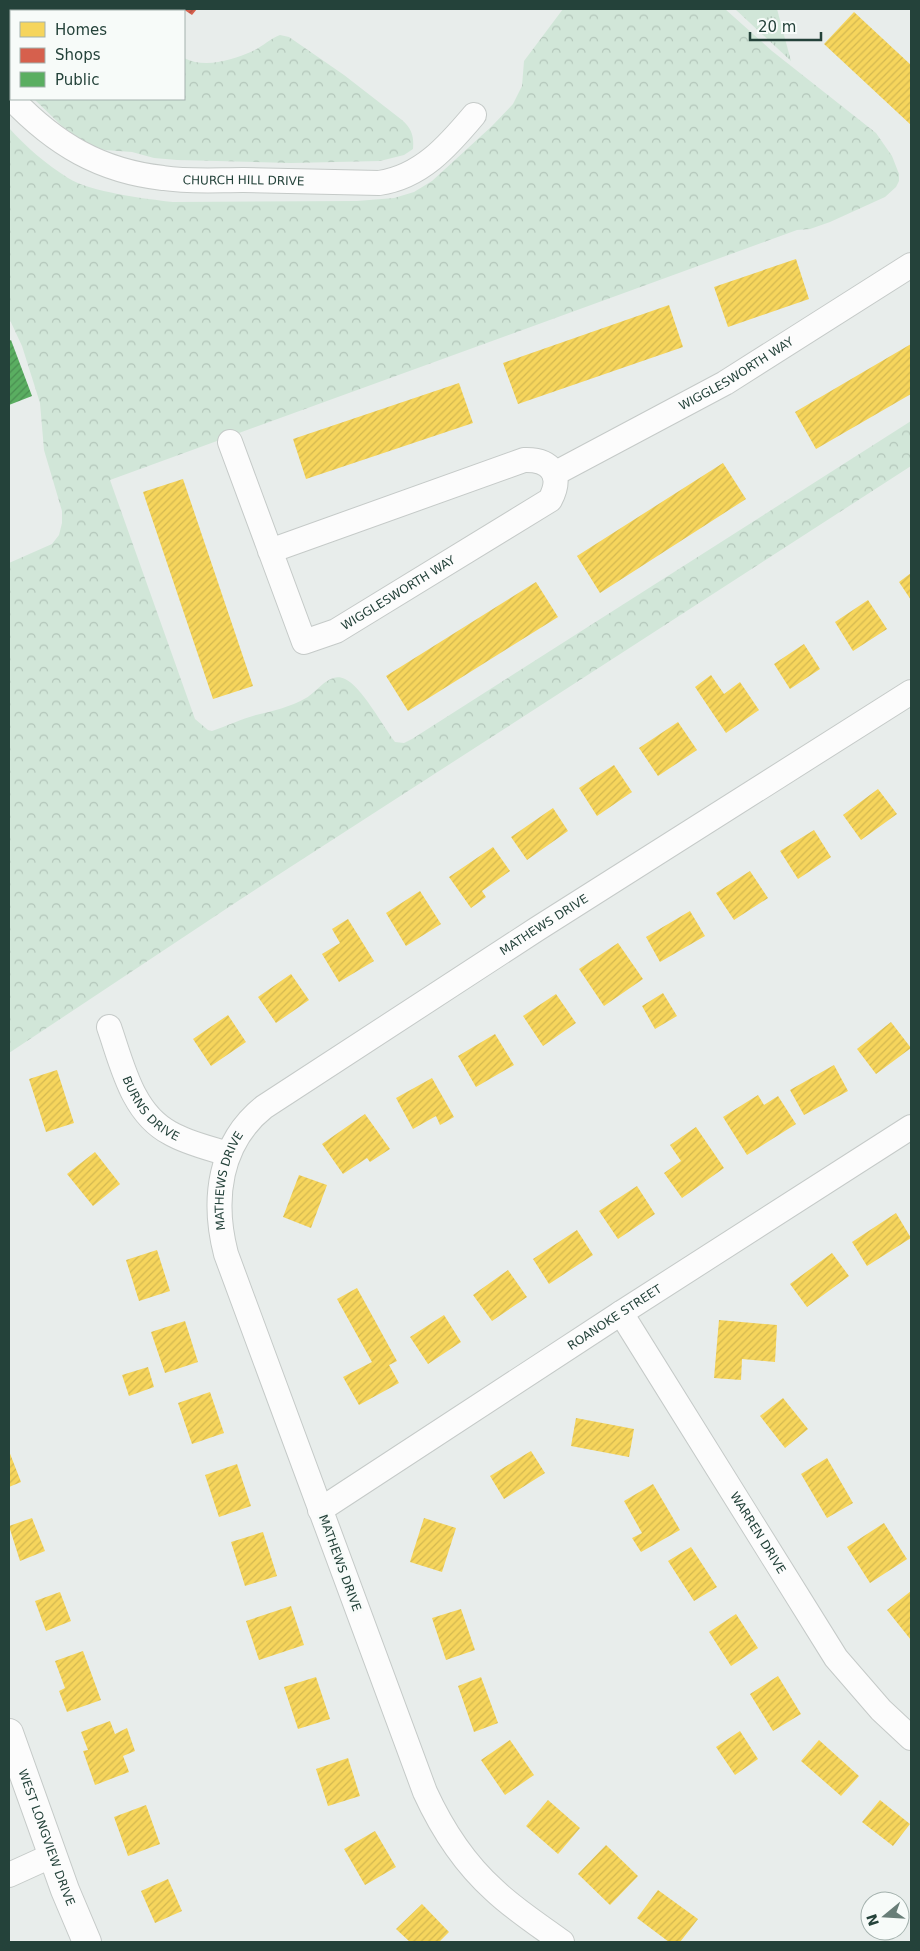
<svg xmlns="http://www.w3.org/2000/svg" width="920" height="1951" font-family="'DejaVu Sans',sans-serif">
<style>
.forest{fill:url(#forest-crowns)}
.park{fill:url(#park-tufts)}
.homes{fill:url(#homes-hatch)}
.shops{fill:url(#shops-hatch)}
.public{fill:url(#public-hatch)}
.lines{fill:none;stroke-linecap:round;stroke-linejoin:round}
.minor-casing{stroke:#c5cac8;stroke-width:26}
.tertiary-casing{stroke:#c5cac8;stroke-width:30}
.minor{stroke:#fcfcfc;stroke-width:24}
.tertiary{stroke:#fcfcfc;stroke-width:28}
.labels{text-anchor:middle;stroke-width:5;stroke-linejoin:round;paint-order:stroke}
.street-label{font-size:12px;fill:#24423a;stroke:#f7fbf9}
</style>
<defs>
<pattern id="forest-crowns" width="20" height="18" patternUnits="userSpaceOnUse" patternTransform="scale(1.25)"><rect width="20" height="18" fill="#d1e6d8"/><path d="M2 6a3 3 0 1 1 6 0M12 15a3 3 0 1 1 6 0" fill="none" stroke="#b3c6ba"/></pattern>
<pattern id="park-tufts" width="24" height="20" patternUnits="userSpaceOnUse" patternTransform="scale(1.25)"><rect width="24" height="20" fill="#d1e6d8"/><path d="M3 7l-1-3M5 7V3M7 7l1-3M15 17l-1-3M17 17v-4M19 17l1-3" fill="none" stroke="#b3c6ba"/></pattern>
<pattern id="homes-hatch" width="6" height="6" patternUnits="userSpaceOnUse" patternTransform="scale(1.25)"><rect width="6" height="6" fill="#f6d55c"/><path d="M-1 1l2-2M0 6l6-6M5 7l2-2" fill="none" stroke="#d3b851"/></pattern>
<pattern id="shops-hatch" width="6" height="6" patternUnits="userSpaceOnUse" patternTransform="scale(1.25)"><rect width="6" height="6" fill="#d6604d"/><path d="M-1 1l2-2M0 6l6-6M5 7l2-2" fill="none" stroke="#ad5141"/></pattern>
<pattern id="public-hatch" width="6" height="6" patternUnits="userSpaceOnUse" patternTransform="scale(1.25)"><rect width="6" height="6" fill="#5aae61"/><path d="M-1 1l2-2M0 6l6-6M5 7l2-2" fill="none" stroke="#4a8f51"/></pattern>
</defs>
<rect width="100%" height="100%" fill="#e8edeb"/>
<path class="forest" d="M9 9H103L108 11H11V72L9 69Z
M563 9H725L772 51 876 133 892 156 899 174V181L896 187 885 197 830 222 810 229 797 230 110 480 195 719 208 730 212 731C227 726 241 719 256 715 273 711 290 707 306 698 318 691 330 671 345 679 361 686 383 726 395 742L404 743 412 739 911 421V466L241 899 9 1053V563L52 544 59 535 62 523V511L44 450 40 403 22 346 9 318V128C26 147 46 164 68 178 90 192 146 199 173 202L357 201 394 198 414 192 432 181 492 126 513 104 522 86 524 61Z
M280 35 289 37 344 75 402 120C412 129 414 136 413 149L404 155 380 161 291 163 177 160 154 158 132 152 105 150 87 144 62 126 34 99H184V58C205 69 232 60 253 51 263 46 270 39 280 35Z"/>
<path class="park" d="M735 9H777L791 61Z"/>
<path class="homes" d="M854 12 911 65V125L824 44Z
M796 259 809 299 728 327 714 287Z
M669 305 683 347 518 404 503 363Z
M911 344V394L816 449 795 412Z
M459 383 473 423 306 479 293 439Z
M723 463 746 499 600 593 577 556Z
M183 479 253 686 213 699 143 492Z
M911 573V600L899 582Z
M536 582 558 617 408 711 386 676Z
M868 600 887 629 853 651 835 622Z
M804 644 820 669 790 689 774 664Z
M711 675 724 694 740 682 759 710 726 733 695 687Z
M678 722 697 750 658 776 639 748Z
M614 765 632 792 597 816 579 788Z
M878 789 897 814 861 840 843 815Z
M553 808 568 831 527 860 511 837Z
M814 830 831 857 798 879 780 851Z
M493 847 510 871 482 891 486 897 471 908 449 877Z
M750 871 768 898 734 920 716 893Z
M420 891 441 924 406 946 386 913Z
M690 911 705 936 660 962 646 937Z
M348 919 374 961 339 982 322 954 340 943 332 929Z
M618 943 643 979 604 1006 579 969Z
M291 974 309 1000 276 1023 258 997Z
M663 993 677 1016 655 1029 642 1006Z
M556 994 576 1023 543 1046 523 1016Z
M228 1015 246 1042 211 1066 193 1039Z
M891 1022 911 1048 876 1074 857 1049Z
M495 1034 514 1065 476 1087 458 1056Z
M834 1065 848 1091 804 1115 790 1090Z
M57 1070 74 1123 46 1132 29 1079Z
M432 1078 454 1117 440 1125 436 1116 413 1129 396 1098Z
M758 1095 764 1105 778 1096 796 1124 747 1155 723 1117Z
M365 1114 390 1149 370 1162 367 1158 343 1174 322 1144Z
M696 1127 724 1168 682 1198 664 1173 681 1161 670 1145Z
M95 1152 120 1184 93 1206 67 1174Z
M299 1175 327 1185 311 1228 283 1217Z
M637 1186 655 1214 618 1239 599 1211Z
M896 1213 911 1238 867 1266 852 1242Z
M577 1230 593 1255 549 1284 533 1259Z
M157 1250 170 1291 139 1301 126 1260Z
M832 1253 849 1276 807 1307 790 1284Z
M508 1270 527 1297 492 1321 473 1295Z
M357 1288 397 1361 389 1365 399 1383 359 1405 343 1377 372 1362 337 1299Z
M444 1315 461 1342 428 1364 410 1337Z
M719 1320 777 1325 775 1362 742 1359 741 1380 714 1378Z
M185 1321 198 1362 165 1373 151 1332Z
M148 1367 154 1387 129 1396 122 1375Z
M210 1392 224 1433 192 1444 178 1403Z
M783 1398 808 1429 785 1448 760 1416Z
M576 1418 634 1429 629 1457 571 1446Z
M9 1451 21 1482 9 1487Z
M531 1451 545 1473 504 1499 490 1476Z
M827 1458 853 1503 827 1518 801 1474Z
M237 1464 251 1506 219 1517 205 1475Z
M653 1484 680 1530 641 1552 632 1538 642 1533 624 1501Z
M32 1518 45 1551 20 1561 9 1526Z
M424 1518 456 1528 442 1572 410 1562Z
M884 1523 907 1559 870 1583 847 1547Z
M263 1532 277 1576 245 1586 231 1542Z
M691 1547 717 1587 694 1601 668 1561Z
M911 1591V1640L887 1610Z
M60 1592 71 1621 46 1631 35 1601Z
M291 1606 304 1645 259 1660 246 1621Z
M461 1609 475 1650 446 1660 432 1618Z
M736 1614 758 1648 731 1666 709 1632Z
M83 1651 101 1700 67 1712 59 1691 65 1688 55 1661Z
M778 1676 801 1714 773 1731 750 1694Z
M316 1677 330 1719 298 1729 284 1687Z
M481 1677 498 1723 474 1732 458 1686Z
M110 1721 115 1734 127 1728 135 1751 123 1756 129 1772 95 1785 83 1751 88 1750 81 1732Z
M740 1731 758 1759 735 1775 716 1747Z
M510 1740 534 1775 505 1795 481 1760Z
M819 1740 859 1776 841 1796 801 1761Z
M348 1758 360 1796 328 1806 316 1769Z
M548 1800 580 1828 558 1854 526 1826Z
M880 1800 910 1824 893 1846 862 1822Z
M146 1805 160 1844 128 1856 114 1817Z
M375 1831 396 1867 365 1885 344 1849Z
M606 1845 638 1876 610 1905 578 1874Z
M168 1879 182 1911 155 1923 141 1891Z
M658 1890 698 1919 680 1942H669L637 1918Z
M422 1904 449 1932 439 1942H410L396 1929Z"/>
<path class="shops" d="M183 9H197L192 15Z"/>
<path class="public" d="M11 340 32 396 9 405V341Z"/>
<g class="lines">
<defs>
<g id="minor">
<path id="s1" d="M12 99C55 144 100 171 163 178 189 182 217 180 243 180 288 181 334 182 379 183 421 177 448 146 474 115"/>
<path id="s2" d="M230 442 304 642 336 631 550 500C563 476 552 459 524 460L270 551"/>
<path id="s3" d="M554 474 725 383 911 265"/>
<path id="s4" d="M109 1027C122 1064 132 1113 170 1133 187 1143 209 1148 228 1154"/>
<path id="s5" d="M621 1313 836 1658 881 1710 911 1738"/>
<path id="s6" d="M320 1510 621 1313 911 1127"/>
<path d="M9 1875 53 1855"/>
<path id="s7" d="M562 1942C539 1925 515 1910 494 1890 464 1863 442 1829 425 1792L226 1254C212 1200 219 1143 264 1107L537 929 911 692"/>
</g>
<g id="tertiary">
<path id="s8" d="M9 1733 65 1890 87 1942"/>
</g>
</defs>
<use href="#minor" class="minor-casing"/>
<use href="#tertiary" class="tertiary-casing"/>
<use href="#minor" class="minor"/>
<use href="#tertiary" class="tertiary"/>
</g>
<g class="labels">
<g class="street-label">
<text dy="4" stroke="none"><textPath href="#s1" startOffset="255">CHURCH HILL DRIVE</textPath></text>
<text dy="4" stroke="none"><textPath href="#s3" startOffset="208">WIGGLESWORTH WAY</textPath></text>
<text dy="4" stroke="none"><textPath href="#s2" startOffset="320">WIGGLESWORTH WAY</textPath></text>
<text dy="4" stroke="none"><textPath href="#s7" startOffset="1275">MATHEWS DRIVE</textPath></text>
<text dy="4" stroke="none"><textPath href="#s4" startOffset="94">BURNS DRIVE</textPath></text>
<text dy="4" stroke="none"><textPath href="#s7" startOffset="855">MATHEWS DRIVE</textPath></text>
<text dy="4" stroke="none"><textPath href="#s6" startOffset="352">ROANOKE STREET</textPath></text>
<text dy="4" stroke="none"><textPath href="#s5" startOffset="259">WARREN DRIVE</textPath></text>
<text transform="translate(340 1563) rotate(70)" y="4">MATHEWS DRIVE</text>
<text dy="4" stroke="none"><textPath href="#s8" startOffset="111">WEST LONGVIEW DRIVE</textPath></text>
</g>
</g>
<rect width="920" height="1951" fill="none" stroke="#24423a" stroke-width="20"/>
<rect x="10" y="10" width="175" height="90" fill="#f7fbf9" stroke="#a3b1ad"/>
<rect x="20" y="22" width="25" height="15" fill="#f6d55c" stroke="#a3b1ad"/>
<text x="55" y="35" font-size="15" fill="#24423a">Homes</text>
<rect x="20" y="48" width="25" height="15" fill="#d6604d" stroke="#a3b1ad"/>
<text x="55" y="60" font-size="15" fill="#24423a">Shops</text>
<rect x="20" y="72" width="25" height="15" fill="#5aae61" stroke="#a3b1ad"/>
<text x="55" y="85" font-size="15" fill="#24423a">Public</text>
<g transform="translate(885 1916) rotate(252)"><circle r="24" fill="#f7fbf9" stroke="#a3b1ad"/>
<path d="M0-4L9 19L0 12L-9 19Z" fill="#697e78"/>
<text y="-8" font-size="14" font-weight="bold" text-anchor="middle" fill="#24423a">N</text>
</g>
<path d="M750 32v8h71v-8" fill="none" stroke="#24423a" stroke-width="2.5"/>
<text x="758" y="32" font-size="15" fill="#24423a" stroke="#f7fbf9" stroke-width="4" paint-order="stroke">20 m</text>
</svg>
